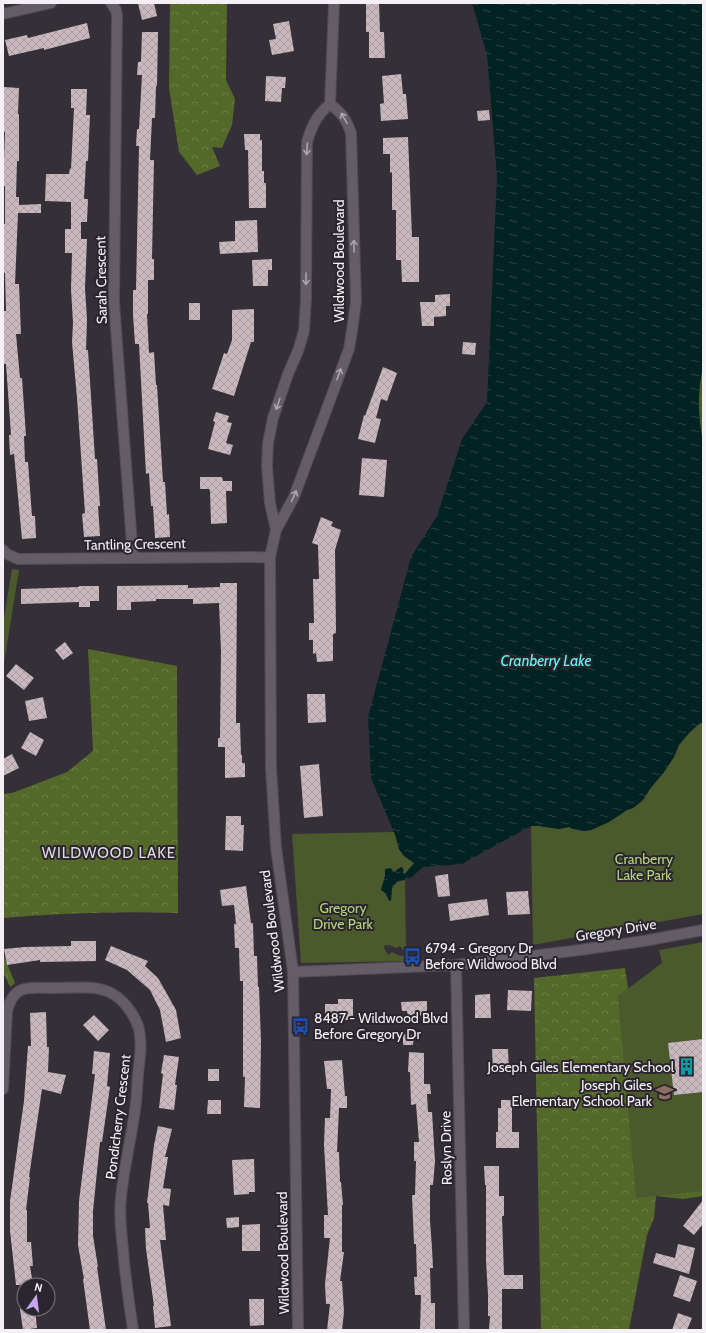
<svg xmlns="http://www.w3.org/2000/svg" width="706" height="1333" font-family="Cabin,sans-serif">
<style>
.forest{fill:url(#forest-crowns)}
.park{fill:#4a5a2d}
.water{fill:url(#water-ripples)}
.building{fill:url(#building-cross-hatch)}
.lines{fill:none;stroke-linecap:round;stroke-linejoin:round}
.street-casing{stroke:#514b53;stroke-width:12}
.street{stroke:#645c67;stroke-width:10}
.oneway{stroke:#aca6ae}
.labels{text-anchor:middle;stroke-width:4;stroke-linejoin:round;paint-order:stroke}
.street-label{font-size:14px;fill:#f4f0f6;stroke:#2b252e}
.park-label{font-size:14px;fill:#b4d47b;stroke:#2b252e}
.poi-label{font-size:14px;fill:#f4f0f6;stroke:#2b252e;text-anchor:start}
.water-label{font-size:15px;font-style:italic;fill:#68f5f5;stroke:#2b252e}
.neighbourhood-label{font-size:15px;letter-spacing:1px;fill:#e1d9e5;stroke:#2b252e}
</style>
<defs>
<pattern id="forest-crowns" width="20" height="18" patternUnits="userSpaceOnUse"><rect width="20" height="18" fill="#536829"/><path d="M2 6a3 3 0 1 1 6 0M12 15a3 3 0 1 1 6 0" fill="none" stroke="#6c7e49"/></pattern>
<pattern id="water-ripples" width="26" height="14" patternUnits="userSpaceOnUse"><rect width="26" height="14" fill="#032323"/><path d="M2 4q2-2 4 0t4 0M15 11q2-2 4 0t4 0" fill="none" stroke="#284344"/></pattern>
<pattern id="building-cross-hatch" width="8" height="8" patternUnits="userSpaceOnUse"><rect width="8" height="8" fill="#c9b9be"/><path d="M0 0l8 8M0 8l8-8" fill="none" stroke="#a99da1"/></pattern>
</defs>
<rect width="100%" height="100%" fill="#352f38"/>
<path class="forest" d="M170 3H227L226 80 235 99 232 125 222 148 212 147 220 166 197 175 179 152 169 88Z
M88 649 177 666 178 913C120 911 62 913 3 918V794L12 793 67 772 93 751Z
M3 954 15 983 10 987 3 972Z
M625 968 644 1093 703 1166V1196L683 1199 656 1196 654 1218 647 1235 629 1330H541L534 978Z"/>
<path class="park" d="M703 367V442C698 418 697 391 703 367Z
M12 569 19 570 3 669V624Z
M703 722V914L533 945 531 826H539L559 829 569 827 573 829 583 831 591 830 609 822 627 810 633 808 643 800 650 788 664 772 674 757 679 745 689 733 699 724Z
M394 832 399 849 404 856 414 863 405 874 403 873 404 870 401 867 394 872 391 868 385 871V876L381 890 386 893 389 901 391 900C391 888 392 882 405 880L406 953 400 946 396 948 389 945H385L384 948 388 955 392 952 400 956 407 955V961L301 963 292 834Z
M703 942V1191L636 1198 618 996 662 963 659 950Z"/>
<path class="water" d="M472 3H703V367C697 391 698 418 703 442V722L699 724 689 733 679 745 674 757 664 772 650 789 643 800 633 808 627 810 609 822 591 830 583 831 573 829 569 827 559 829 539 826H531L462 864 423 867 412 877 404 880 397 881 395 884 392 888 391 901C387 900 388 894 381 890L385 876V869L390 868 394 872 401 867 403 868V873L405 874 414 863 404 856 399 849 396 837 371 778 368 717 411 557 437 516 462 439 487 402 497 177 487 55Z"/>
<path class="building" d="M138 3H154L157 16 142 20Z
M366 3H379L380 32H384L385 58H369V32H366Z
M289 21 294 51 272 55 269 40 276 39 273 24Z
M87 23 90 38 44 50V48L9 56 5 40 27 35 28 38Z
M142 32H158L157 86H156L155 118H152L150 160H154L152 259H154V280H148V314H147L149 353 154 352 156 385H157L163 482H165L167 515 169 514 170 537 155 538 153 506H151L149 473 146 474 139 344H135L133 315V290H136L139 146H136L137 129H139L142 75H137L138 62H140L141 61Z
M401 74 403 94H406L408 119 381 121 380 104 384 103 382 76Z
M266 76 286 77 285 88H282L281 102 265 101Z
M4 87 19 88 18 114H19V161H17L16 197H19V205L41 204V213H18L15 284H19L21 334H16L20 378H22L26 436H24L25 462H28L32 516H35L36 538 22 539 14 454 10 455 9 435H11L6 364H4L3 352V311H6L5 273 3 272V224H5V186H3L5 132H4Z
M71 89H87L86 115H90L88 161H86L84 199H88L87 222H81V239H87L85 288 87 320 86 350H88L95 459H97L100 506H98L100 536 84 537 82 514 85 513 77 398 72 342 73 323 71 289 72 253H65V229H71V202L45 201 46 174H69L70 168 71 169 74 108H71Z
M489 110 490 120 478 121 477 111Z
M244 134H260V140H262V171H264V183H266V208H249L248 150H245Z
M408 137 412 237H419V282H402L401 260H396V210H392V172L390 173V154H383V138Z
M257 220 258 252 220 254 219 242 235 241V221Z
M272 259V270H268V286H253L252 260Z
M450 294V306H446V316L434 317V326H422L420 302H435V295Z
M189 303H200V320H189Z
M254 309V342H251L234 396 212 389 224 353 227 354 232 340V310Z
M463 342 476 343 475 355 462 354Z
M383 367 397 373 387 401 381 399 376 418 381 419 375 443 358 439 364 415 365 416Z
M216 412 229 416 227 422 232 423 226 443 233 445 230 455 208 449 215 422 213 421Z
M362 458 387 460 384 497 359 495Z
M200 477H222L223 481H232V491H226L227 523 211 524 210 491 209 489H200Z
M321 517 333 522 331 526 341 530 335 550 336 633 333 634V661L317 662 316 653 313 654V640H309V623H314L313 579H319L318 545 312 543Z
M220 583H237L236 723H240L241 755H242V763H245V777L225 778V747H218V738H220L221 651 219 603 193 604V599H156V601L131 602V610H117V586L188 585V588L220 587Z
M79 586H99V601H90V607H79V602L21 604V589L79 587Z
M65 642 73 653 63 660 55 650Z
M16 664 34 678 24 690 6 676Z
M307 694H325L326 722 308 723Z
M43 697 47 718 29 721 25 701Z
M30 732 44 740 36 756 21 748Z
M12 754 19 768 3 776V759Z
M319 764 323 816 304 818 300 766Z
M226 816H241V825H244L243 851 225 850Z
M448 874 450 896 438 897 435 876Z
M246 886 251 923H253L254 956H257L258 987H259L261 1042 260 1108 244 1107 245 1077H243V981H240L239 948H235L234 924H236L234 905 222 906 220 890Z
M528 891 530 914 508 915 506 892Z
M487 899 489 915 450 921 448 904Z
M71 941H96V961L40 962V960L7 965 4 949 25 947 71 946Z
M111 946 148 961 145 966 158 978 176 1010 181 1038 166 1042 160 1010 150 990 127 970 105 960Z
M508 990 532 991 531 1011 507 1010Z
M490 994 491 1018H475V995Z
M338 999H353V1020H339V1018H325V1004H338Z
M427 1001V1015L408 1016 407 1011H402L401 1002Z
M46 1012 47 1047H49L48 1072 66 1075 61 1094 42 1089 29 1177H30L26 1210H27V1242H31L33 1266H30L33 1285H16L10 1231V1201L24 1101 28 1046H31L30 1013Z
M94 1015 109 1030 98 1041 83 1025Z
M403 1034 414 1035 413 1045H403Z
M703 1039V1092L674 1095 668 1043Z
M492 1049H508L509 1071 493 1072Z
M94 1051 110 1053 107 1086 110 1087 102 1142H100L93 1211V1236L98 1267H97L106 1330H90L83 1279H84L78 1245 79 1201 95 1074H92Z
M409 1052 424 1053V1084H430L431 1094H427L428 1112H432L435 1161 433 1185H430V1221L432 1248 433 1268H430L431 1303H435V1330H420L421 1295H415L414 1277H417L416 1244H414L412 1195H415L416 1161H414V1142H419L416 1104 411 1105 410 1072H408Z
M164 1055 179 1057 175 1085H177L174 1110 159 1108 163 1074 161 1073Z
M342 1060 345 1096H347V1108H339L337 1152H339L340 1182H341L343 1205H342V1252H344L340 1281H342L344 1312 342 1330H327L330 1304H326L325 1284 330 1238H324V1215H328L324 1145 325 1118H330L331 1089H327L324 1061Z
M208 1069H219V1081H208Z
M208 1100H221V1114H207Z
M501 1100H512V1132H519V1148H496V1132H498V1108H501Z
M158 1126 172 1129 165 1157H168L163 1188 171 1189 169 1206 163 1205 166 1240H160L171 1326 155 1328 153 1306H154L146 1249 145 1228H150L148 1203H147L154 1145Z
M254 1159 255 1192H249V1194L234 1195 232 1160Z
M484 1166H499V1196H504V1216H502L504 1275H523V1289H502V1330H489L490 1316H488V1294L486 1261V1185H485Z
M703 1200V1224L694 1235 683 1226Z
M239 1217V1227L227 1228 226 1218Z
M260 1224V1251H242V1225Z
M678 1244 695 1248 689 1274 653 1263 656 1253 675 1258Z
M680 1275 697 1281 690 1302 673 1296Z
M249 1299H264V1325L250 1326Z
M20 1309H35L37 1328 23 1330Z
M678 1313 692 1318 687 1330H672Z"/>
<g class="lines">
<defs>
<path id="street" d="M111 3 116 10 117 15 114 302 133 558
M3 14 51 3
M276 530 270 503 267 466 268 443 273 418 288 374 298 351 304 331 306 299 307 142C312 125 317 115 330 104L334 3
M3 550 7 554 18 559 270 557
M456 965 464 1330
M293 972 456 965 580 950 644 941 703 930
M3 1089 7 1011C14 984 28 988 52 988 70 988 92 985 109 992 123 998 135 1015 139 1029 142 1044 140 1059 138 1074 137 1086 137 1098 135 1110 131 1139 124 1168 121 1197 119 1215 121 1231 123 1249 125 1276 129 1303 133 1330
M298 1330 293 972 276 847 271 768 270 557 276 530 294 497 349 349 352 331 356 301 351 133C346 119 342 113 330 104"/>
</defs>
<use href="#street" class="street-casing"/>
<use href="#street" class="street"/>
</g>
<defs><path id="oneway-shaft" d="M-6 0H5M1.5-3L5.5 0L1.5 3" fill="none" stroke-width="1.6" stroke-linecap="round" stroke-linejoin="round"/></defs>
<g class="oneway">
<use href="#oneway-shaft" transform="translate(344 118) rotate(-120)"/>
<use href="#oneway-shaft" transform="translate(307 149) rotate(94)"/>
<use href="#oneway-shaft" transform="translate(354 246) rotate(-91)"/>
<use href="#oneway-shaft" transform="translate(306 279) rotate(90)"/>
<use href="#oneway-shaft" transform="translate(339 374) rotate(-70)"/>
<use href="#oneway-shaft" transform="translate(278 404) rotate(109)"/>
<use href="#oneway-shaft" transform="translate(294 496) rotate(-66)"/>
</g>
<defs>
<symbol id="bus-bare" viewBox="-9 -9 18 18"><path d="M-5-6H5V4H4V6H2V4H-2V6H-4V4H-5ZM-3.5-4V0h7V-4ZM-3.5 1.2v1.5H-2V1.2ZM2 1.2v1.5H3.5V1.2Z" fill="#1a4fb4" stroke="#2b252e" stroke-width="2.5" paint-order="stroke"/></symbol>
<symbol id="building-bare" viewBox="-9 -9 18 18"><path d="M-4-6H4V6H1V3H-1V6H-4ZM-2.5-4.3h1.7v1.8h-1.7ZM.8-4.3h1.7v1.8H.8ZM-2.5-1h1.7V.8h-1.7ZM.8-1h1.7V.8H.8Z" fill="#0f9aa8" stroke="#2b252e" stroke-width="2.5" paint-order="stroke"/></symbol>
<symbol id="school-bare" viewBox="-9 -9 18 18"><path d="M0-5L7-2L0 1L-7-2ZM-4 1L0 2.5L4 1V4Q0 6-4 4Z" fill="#8d6e63" stroke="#2b252e" stroke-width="2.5" paint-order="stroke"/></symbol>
</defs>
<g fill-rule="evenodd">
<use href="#bus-bare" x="400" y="944" width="25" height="25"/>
<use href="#bus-bare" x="288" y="1014" width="25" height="25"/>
<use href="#building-bare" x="674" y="1054" width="25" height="25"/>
<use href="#school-bare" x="652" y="1080" width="25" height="25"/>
</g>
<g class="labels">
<g class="street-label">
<text transform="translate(339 261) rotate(-90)" y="5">Wildwood Boulevard</text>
<text transform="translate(101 280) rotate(-91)" y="5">Sarah Crescent</text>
<text transform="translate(135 544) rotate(-1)" y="5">Tantling Crescent</text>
<text transform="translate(616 930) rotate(-9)" y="5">Gregory Drive</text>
<text transform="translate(272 931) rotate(-97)" y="5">Wildwood Boulevard</text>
<text transform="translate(118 1117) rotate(-83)" y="5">Pondicherry Crescent</text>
<text transform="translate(446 1148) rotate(-91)" y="5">Roslyn Drive</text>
<text transform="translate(283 1253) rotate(-91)" y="5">Wildwood Boulevard</text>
</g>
<g class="park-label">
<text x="644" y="864">Cranberry<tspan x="644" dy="16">Lake Park</tspan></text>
<text x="343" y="913">Gregory<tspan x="343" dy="16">Drive Park</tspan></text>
</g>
<g class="poi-label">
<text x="425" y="953">6794 - Gregory Dr<tspan x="425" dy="16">Before Wildwood Blvd</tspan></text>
<text x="314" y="1023">8487 - Wildwood Blvd<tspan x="314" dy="16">Before Gregory Dr</tspan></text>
<text x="674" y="1072" text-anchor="end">Joseph Giles Elementary School</text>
<text x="652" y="1090" text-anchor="end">Joseph Giles<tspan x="652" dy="16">Elementary School Park</tspan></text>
</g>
<g class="water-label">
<text x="546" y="666">Cranberry Lake</text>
</g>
<g class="neighbourhood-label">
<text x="109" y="858">WILDWOOD LAKE</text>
</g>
</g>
<rect width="706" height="1333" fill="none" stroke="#f4f0f6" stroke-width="8"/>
<g transform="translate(36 1297) rotate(14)"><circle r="19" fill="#2b252e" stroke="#7b767e"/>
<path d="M0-3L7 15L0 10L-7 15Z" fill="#c6a6f0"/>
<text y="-6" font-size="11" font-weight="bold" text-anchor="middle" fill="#f4f0f6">N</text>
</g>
</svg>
